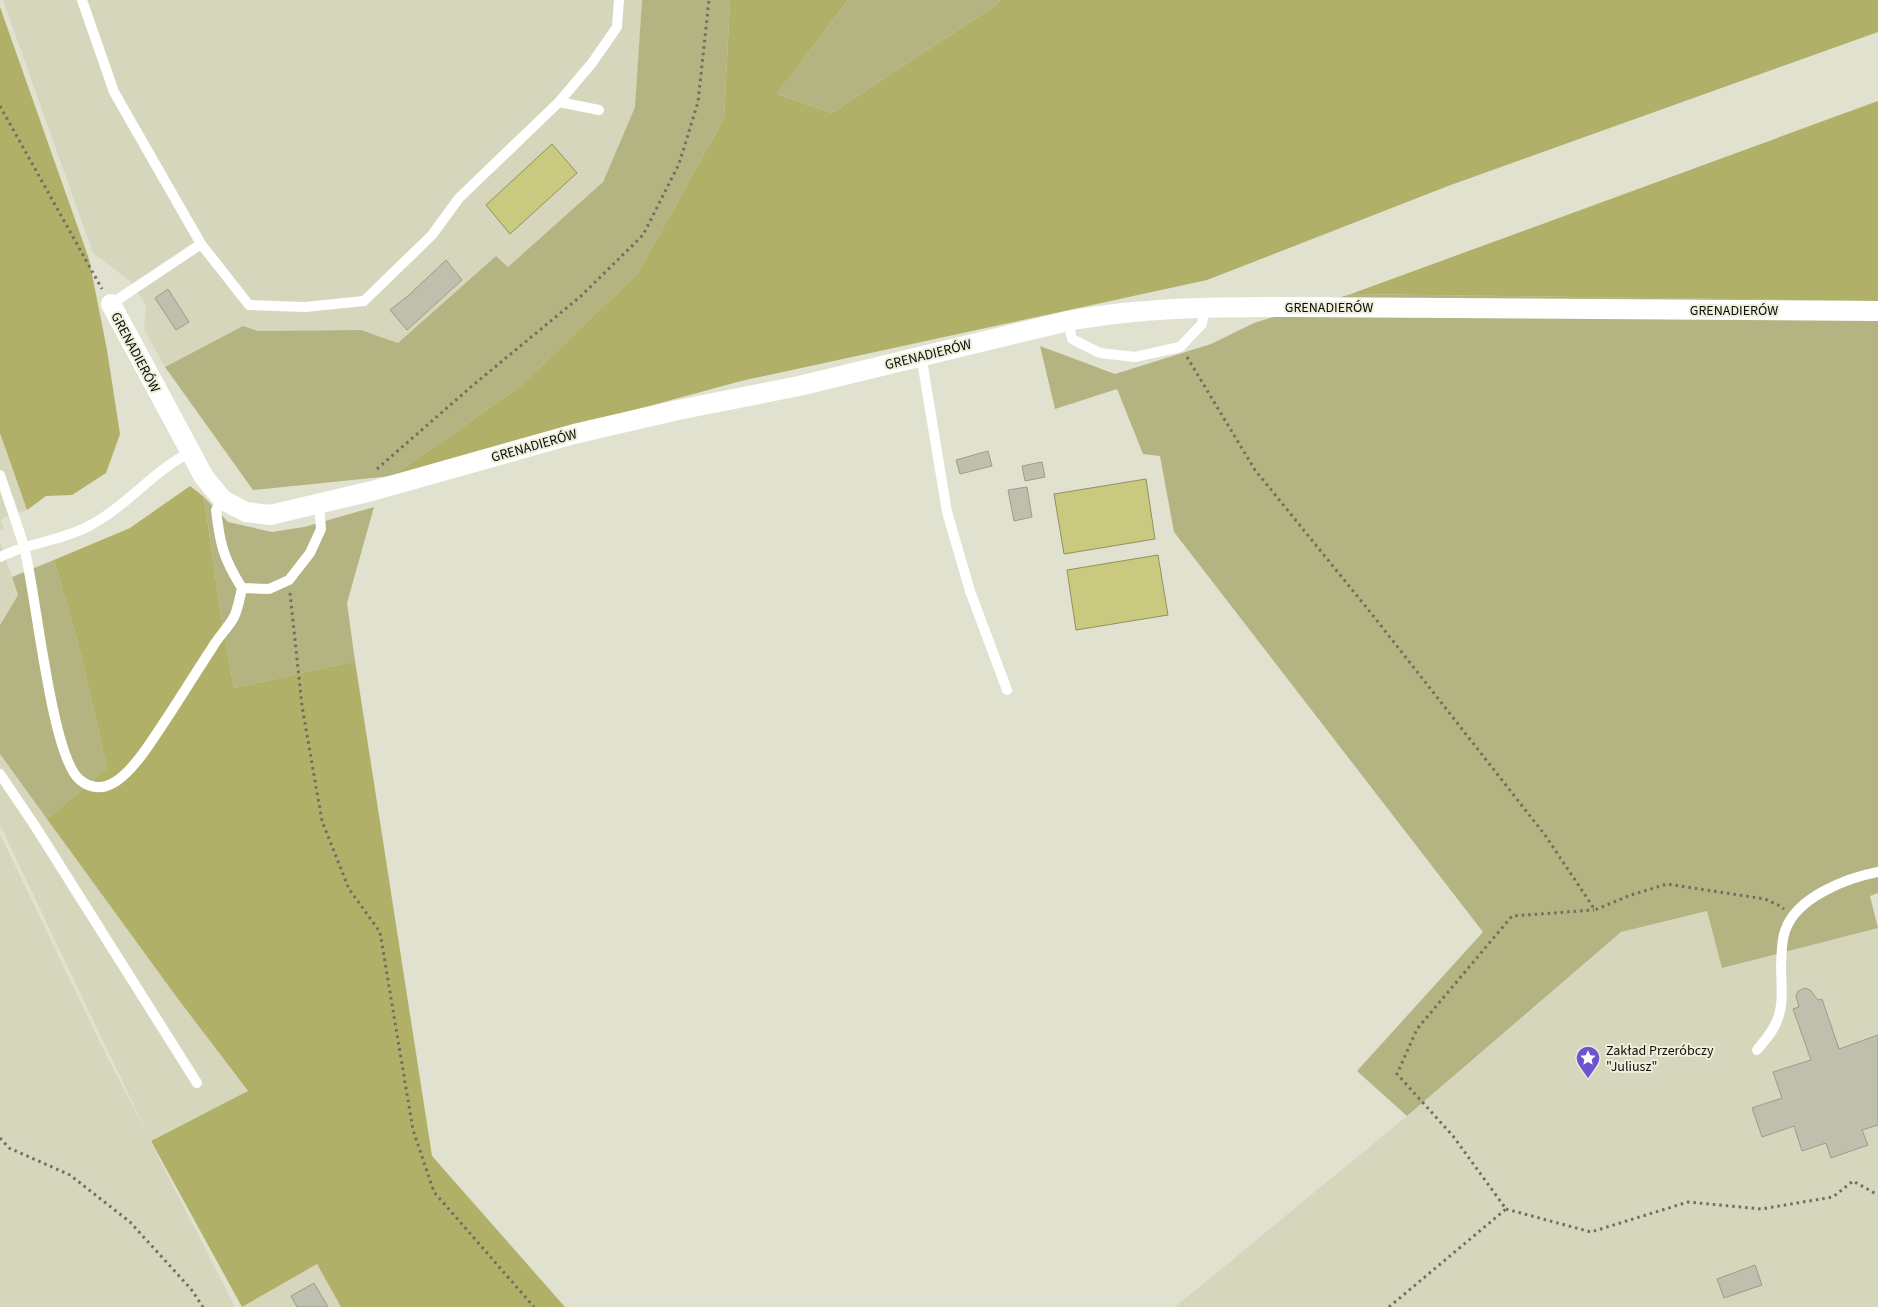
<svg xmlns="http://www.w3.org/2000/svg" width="1878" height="1307" font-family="'Source Sans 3',sans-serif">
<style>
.built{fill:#d5d6bb}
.green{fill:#b4b482}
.forest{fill:#b0b068}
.water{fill:#cac980;stroke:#92915c}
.building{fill:#bebfad;stroke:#9b9c8a}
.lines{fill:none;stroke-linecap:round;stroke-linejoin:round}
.path{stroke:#6e6e62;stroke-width:3;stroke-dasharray:2.5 4;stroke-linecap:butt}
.service{stroke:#fff;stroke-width:10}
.minor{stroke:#fff;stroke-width:20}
.labels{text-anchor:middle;stroke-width:4;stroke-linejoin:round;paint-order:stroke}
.street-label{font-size:14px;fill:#0e0e08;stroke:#eeefdc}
.poi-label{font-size:14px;fill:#0e0e08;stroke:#eeefdc;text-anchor:start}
</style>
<rect width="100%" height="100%" fill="#e1e1cf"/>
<path class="built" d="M3 0H642L635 107 603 182 508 267 496 256 398 343 361 330 258 331 243 326 165 367 144 329 146 305 131 282 93 253Z
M0 433 27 510 1 519 4 529 0 531Z
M0 542 18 595 0 625Z
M0 754 178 999 248 1092 150 1141 235 1307H0V834L102 1047 150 1139 0 825Z
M1707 911 1723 968 1878 928V1307H1175L1407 1116 1621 932Z
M317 1264 341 1307H242Z"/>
<path class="green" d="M642 0H730L724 118 638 273 517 389 392 476 253 490 165 367 243 326 258 331 361 330 398 343 496 256 508 267 603 182 635 107Z
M848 0H1000L994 6 832 113 777 94Z
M1351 294 1878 301V893L1870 896 1878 928 1722 968 1707 911 1621 932 1407 1116 1357 1071 1483 932 1174 532 1160 456 1143 454 1117 389 1055 409 1040 346 1115 374 1211 344 1254 323Z
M204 497 228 522 272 532 304 527 374 507 347 603 355 661 234 688 221 615Z
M54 560 79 647 107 768 47 819 0 754V625L18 595 12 577Z"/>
<path class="forest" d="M730 0H848L777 94 832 113 994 6 1000 0H1878V32L1448 186 1207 280 741 381 392 476 517 389 638 273 724 118Z
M0 7 89 259 107 350 120 434 106 473 72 495 46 496 27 510 0 433Z
M1878 101V301L1351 294Z
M190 486 204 497 221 615 234 688 355 661 432 1156 565 1307H341L317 1264 242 1307 151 1141 248 1091 178 999 47 819 107 768 79 647 54 560 130 528Z"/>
<path class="water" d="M552 144 577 173 510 234 486 205Z
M1146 479 1155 539 1064 554 1054 494Z
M1158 555 1168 615 1076 630 1067 570Z"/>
<path class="building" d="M446 260 462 280 407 330 390 310 409 295Z
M168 289 189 322 176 330 155 298Z
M988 451 992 466 960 474 956 460Z
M1042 462 1045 477 1025 481 1022 466Z
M1027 487 1032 517 1014 521 1008 490Z
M1805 988 1810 990 1818 1000 1822 999 1839 1049 1878 1035V1125L1862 1130 1868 1145 1831 1158 1826 1143 1802 1151 1794 1126 1762 1137 1752 1108 1782 1098 1773 1072 1811 1060 1793 1009 1799 1007 1796 996 1798 991Z
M1755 1265 1762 1285 1724 1298 1717 1279Z
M314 1283 328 1307H297L291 1296Z"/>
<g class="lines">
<path class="path" d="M0 106 102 289
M1187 357 1255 470 1371 613 1545 835 1595 910 1631 895 1667 884 1765 899 1780 906 1784 909
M377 469 472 386 581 296 643 235 679 164 698 102 709 0
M290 593 302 706 322 821 349 889 380 932 413 1130 434 1192 534 1307
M0 1138 9 1148 70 1175 130 1222 191 1289 203 1307
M1506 1209 1591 1232 1688 1202 1761 1209 1833 1197 1853 1181 1878 1195
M1389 1307 1506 1209 1453 1136 1397 1074 1417 1029 1512 916 1594 910"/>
<path class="service" d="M82 0 114 92 201 244 249 305 305 307 364 301 432 235 459 198 559 102 599 110
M559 102 592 63 617 27 619 0
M111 304 201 244
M1068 321 1072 339 1100 353 1135 357 1180 347 1202 324 1205 307
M921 355 947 512 970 591 1007 690
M0 475C8 499 17 523 24 547 36 591 51 757 80 780 106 801 130 771 144 752 168 718 189 683 212 648 218 637 228 628 234 617 238 609 240 597 242 588
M223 500 216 510C220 544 223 558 242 588L269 589 289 580 310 553 321 529 319 504
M0 557C27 543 60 541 87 527 125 508 152 472 189 453
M0 774 35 826 197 1083
M1757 1050C1765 1040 1774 1031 1778 1018 1784 1002 1781 982 1781 965 1782 954 1781 942 1785 931 1796 897 1847 878 1878 872"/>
<path class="minor" d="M111 304 204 477 223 500 246 512 270 515 372 491 574 434 678 410 799 386 1068 321C1143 307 1218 307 1295 307L1878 311"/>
</g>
<defs>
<symbol id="sight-pin" viewBox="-11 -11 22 30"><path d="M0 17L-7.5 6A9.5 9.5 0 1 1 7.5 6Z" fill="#6c54ce" stroke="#eeefdc"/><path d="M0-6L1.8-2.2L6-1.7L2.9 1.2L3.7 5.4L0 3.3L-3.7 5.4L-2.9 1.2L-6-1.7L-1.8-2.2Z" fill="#fff"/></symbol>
</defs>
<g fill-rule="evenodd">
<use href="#sight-pin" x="1574" y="1044" width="28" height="38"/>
</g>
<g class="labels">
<g class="street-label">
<text x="1329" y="312">GRENADIERÓW</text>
<text x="1734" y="315">GRENADIERÓW</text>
<text transform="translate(136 352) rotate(62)" y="5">GRENADIERÓW</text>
<text transform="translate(928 354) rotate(-14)" y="5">GRENADIERÓW</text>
<text transform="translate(534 445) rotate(-16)" y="5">GRENADIERÓW</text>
</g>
<g class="poi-label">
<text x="1606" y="1055">Zakład Przeróbczy<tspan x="1606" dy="16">"Juliusz"</tspan></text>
</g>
</g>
</svg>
